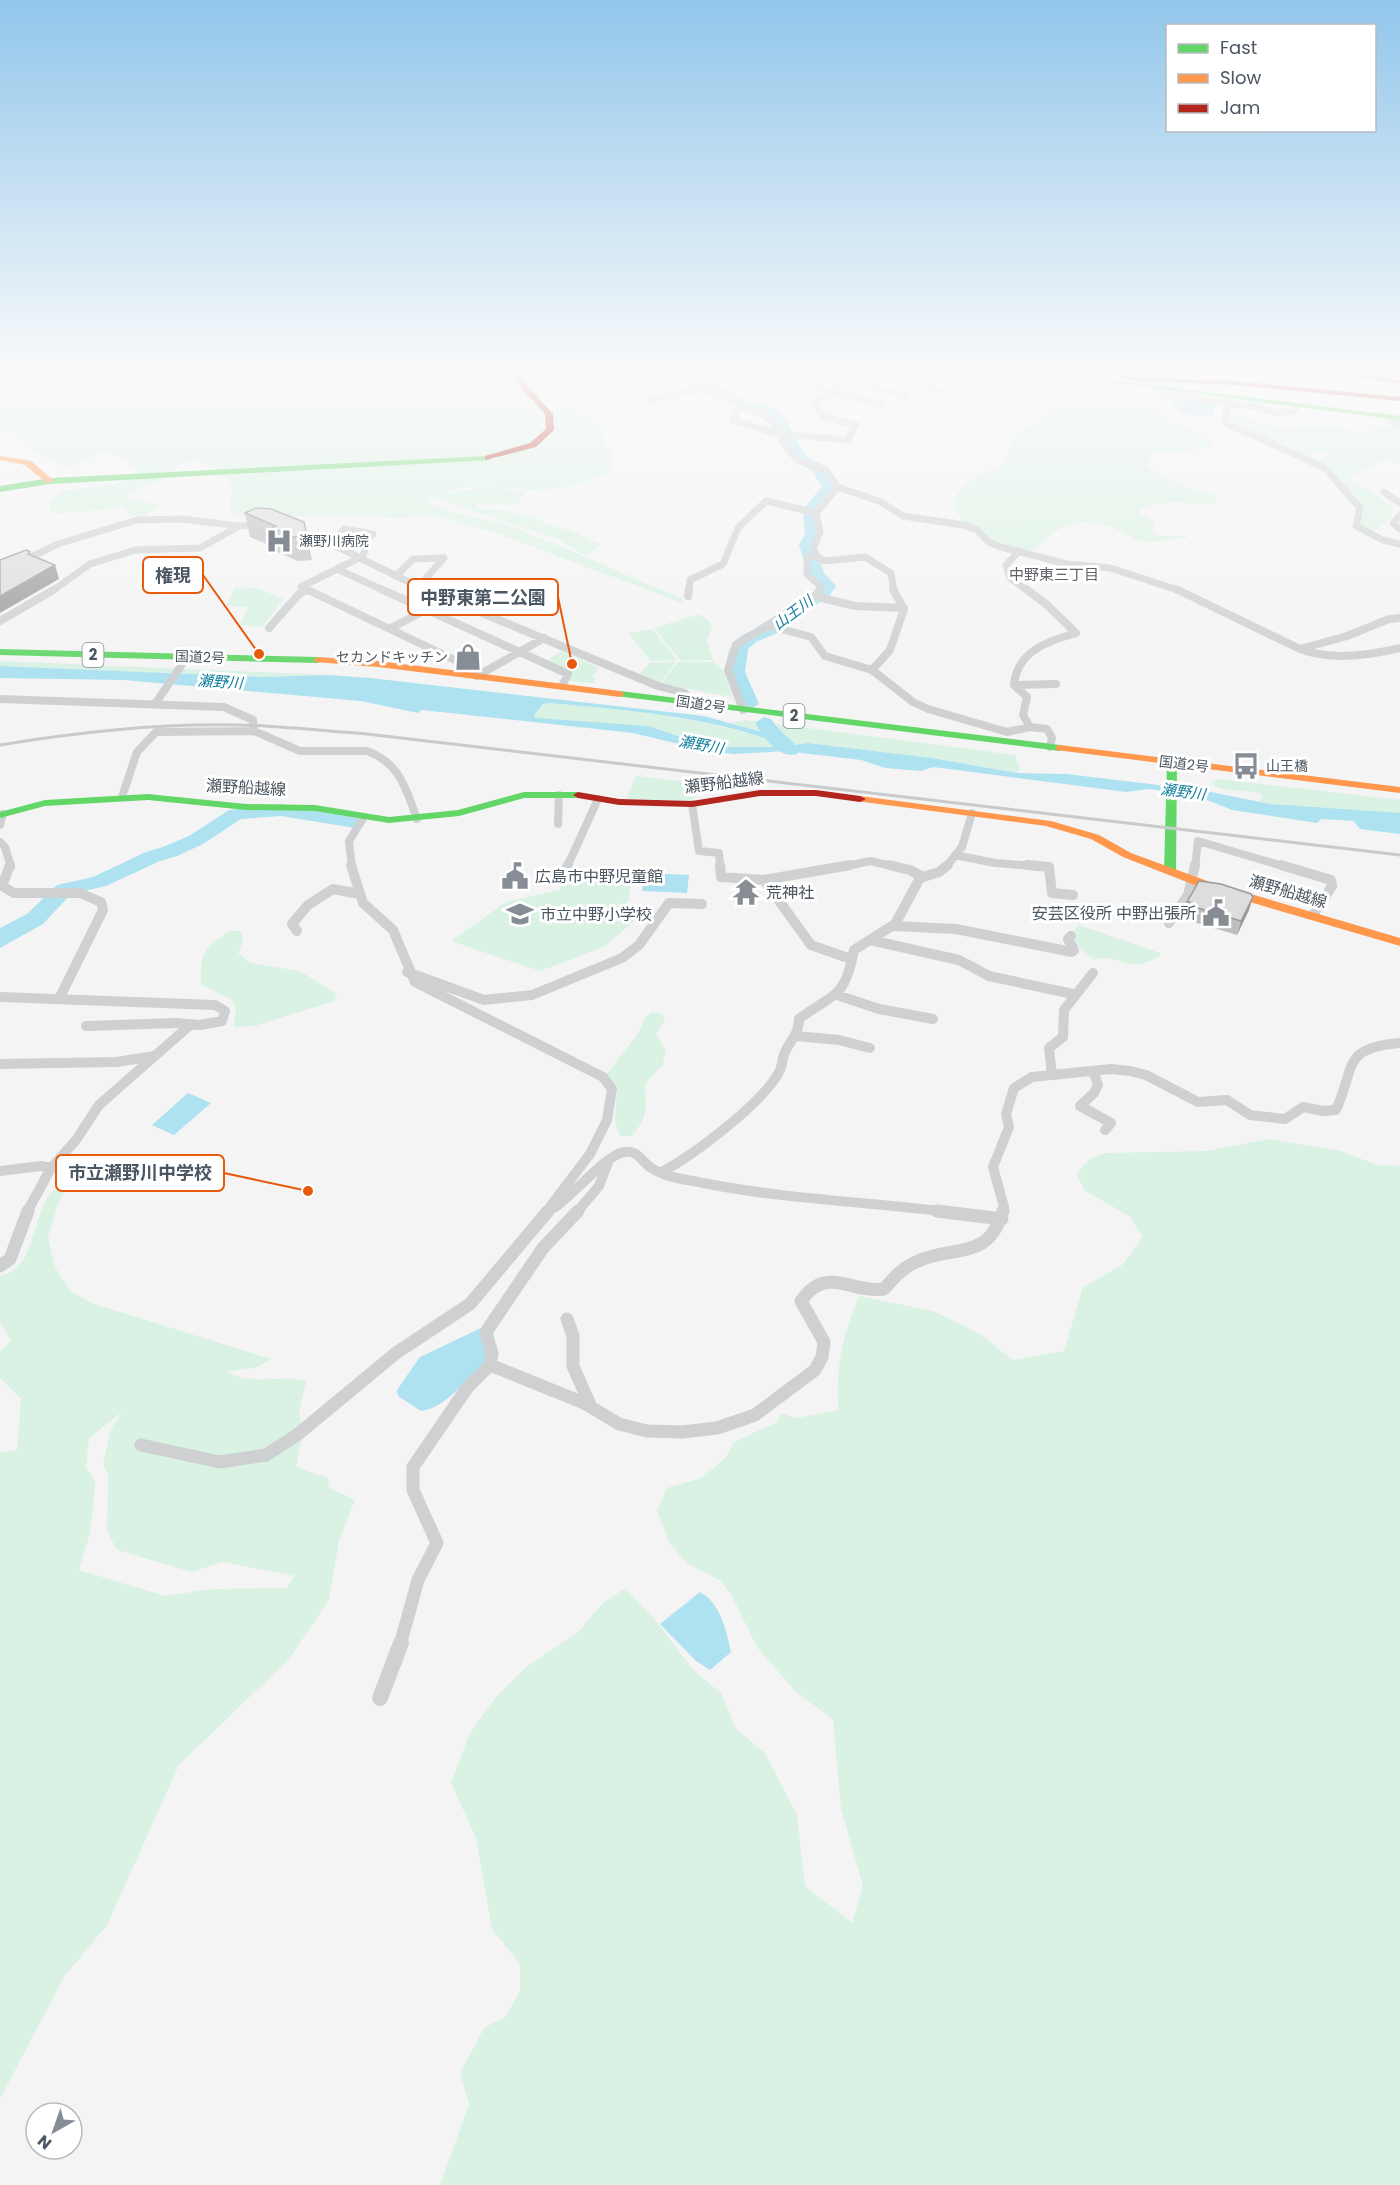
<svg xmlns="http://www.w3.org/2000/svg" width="1400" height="2185" font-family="Poppins,'Noto Sans JP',sans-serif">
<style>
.green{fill:#d9f2e3;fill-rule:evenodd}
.water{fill:#aee2f0;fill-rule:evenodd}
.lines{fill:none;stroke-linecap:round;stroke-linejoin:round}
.river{fill:#aee2f0;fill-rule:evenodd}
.street-tunnel{stroke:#d2d4d7;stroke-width:7;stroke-dasharray:7 3;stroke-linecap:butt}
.highway-tunnel{stroke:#d2d4d7;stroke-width:13;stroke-dasharray:13 7;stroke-linecap:butt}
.street-far4{stroke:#ced0d2;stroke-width:7}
.street-far3{stroke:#ced0d2;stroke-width:8}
.street-far2{stroke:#ced0d2;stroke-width:10}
.street-far1{stroke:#ced0d2;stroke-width:13}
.street{stroke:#ced0d2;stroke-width:16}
.fast{fill:#63d668;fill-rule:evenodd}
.slow{fill:#ff974d;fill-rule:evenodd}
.jam{fill:#b3261e;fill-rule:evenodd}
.rail{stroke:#c9cacc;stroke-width:3}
.wall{fill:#bebebf}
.shaded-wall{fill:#9b9b9b}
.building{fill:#ddddde;stroke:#9b9b9b;stroke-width:1.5}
.labels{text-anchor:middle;stroke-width:6;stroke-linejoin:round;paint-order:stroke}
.far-poi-label{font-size:14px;fill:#4a5661;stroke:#fff;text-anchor:start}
.far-street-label{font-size:14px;fill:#4a5661;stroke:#fff}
.far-neighbourhood-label{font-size:15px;fill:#5f6368;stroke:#fff}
.far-water-label{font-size:15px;font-style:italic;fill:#0c7c9b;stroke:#fff}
.shield{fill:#fff;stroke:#808990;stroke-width:1.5}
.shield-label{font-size:15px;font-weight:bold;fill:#4a5661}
.street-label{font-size:16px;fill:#4a5661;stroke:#fff}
.poi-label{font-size:16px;fill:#4a5661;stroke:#fff;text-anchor:start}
.leader{fill:none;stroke:#e8590c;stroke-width:2}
.callout-dot{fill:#e8590c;stroke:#fff;stroke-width:2}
.callout{fill:#fff;stroke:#e8590c;stroke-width:2}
.callout-label{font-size:18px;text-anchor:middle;font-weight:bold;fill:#4a5661}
</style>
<rect width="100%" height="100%" fill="#f4f4f4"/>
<path class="green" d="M0 369H532L530 371 536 376 535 380 543 390 557 391C565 396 567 405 575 411 584 418 593 418 602 426L601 434 611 455V472C590 481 568 489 544 490 504 492 464 477 426 501 451 515 482 517 509 526 568 547 624 576 683 598L682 603 491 531 427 514 398 519 375 515 246 518 230 513 232 486 219 469 194 460 173 468 161 480 128 493V498L160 506 143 517 129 514 123 508 55 514 50 510V500L63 491 112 485 134 477 137 470 116 455 102 453 72 466 64 467 34 451 16 432 0 433Z
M1077 387 1136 389 1140 396 1167 415 1163 420C1182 429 1202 424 1212 448L1152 453 1147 467C1169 480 1190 489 1214 495L1218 502C1204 507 1193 503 1179 502 1165 502 1153 505 1140 510V514L1151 519 1156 526 1151 531 1159 536H1188L1186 538C1171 539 1154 543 1140 541 1131 540 1127 534 1120 531 1109 525 1083 519 1070 524 1044 532 1042 559 1006 549 998 547 990 539 983 535 977 531 968 527 964 522 938 493 975 474 1000 469L1015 435 1037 424 1044 414 1069 398 1073 389Z
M1232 413 1282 428 1329 426 1366 433 1371 430 1366 425 1400 427V464L1384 460 1349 477 1350 480C1362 487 1387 499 1393 509L1391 519 1373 532 1358 525 1361 506 1319 461 1332 453 1321 452 1304 455 1229 428 1222 424 1224 419 1218 416Z
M488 487 524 492 518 505 476 504 479 509 508 511 540 519 545 524 569 530 602 544 589 554 581 553 558 539 434 498 441 494Z
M235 587 258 588 284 599 262 627 240 625 248 607 226 606Z
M699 614 708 620 712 627 707 640 713 660 681 661 654 628Z
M652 629 655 632 677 660 651 661 628 633Z
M562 651 599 668 592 677 595 678 593 683 569 681 546 661Z
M0 661 329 675 261 677 0 666Z
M678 662H713L724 671 732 697 661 684Z
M649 663 672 662 675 663 660 683 638 676Z
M549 703C616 709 681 714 746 733 758 736 774 739 784 747H723L692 741 649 726 536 719 534 715 543 704Z
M746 720 1015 755 1020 770 1017 773 932 758 808 743 795 745 730 723Z
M636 776 714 785V787L693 791 696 797 688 801 626 799Z
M1217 779 1400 800V813L1338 811 1259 803 1263 795C1247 787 1227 795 1211 783Z
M632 875 628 904 645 911 606 946 540 971 451 941 506 902 560 890 564 880Z
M1079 925 1160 953V956C1126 976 1117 951 1094 960L1078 946 1072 933Z
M231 931H241L243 941 238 953 250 963 300 971 337 994 334 1001 255 1026 233 1027 236 1013 233 1001 201 984C200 953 204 946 231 931Z
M652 1012 662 1014 665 1021 656 1034 666 1051 662 1067C632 1088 653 1093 643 1119 641 1125 635 1131 632 1136H620L615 1122 617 1087 606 1075 638 1033 646 1017Z
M1269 1139 1341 1151 1377 1165 1400 1166V2185H440L469 2104 460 2073 484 2028 506 2016 520 1991V1964L492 1929 476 1838 451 1783 469 1735 495 1698 526 1667 578 1632 602 1604 625 1588 657 1622 692 1669 722 1694 736 1729 765 1753 797 1815 805 1886 852 1923 863 1886 841 1808 833 1720 794 1690 757 1647 733 1598 721 1581 688 1564 670 1544 657 1511 667 1488 702 1478 726 1457 734 1442 777 1422 781 1413 797 1418 838 1410C837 1362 841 1341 859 1296L933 1311 978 1333 1013 1360 1064 1351 1083 1287 1121 1266 1143 1237 1129 1216 1084 1190 1077 1174 1088 1160 1105 1153 1207 1151Z
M71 1178 58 1204 48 1237 55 1267 70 1291 91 1303 271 1359 255 1368 227 1371C249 1387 280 1374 306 1381L299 1411 303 1434 296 1467 328 1478 329 1488 355 1500 339 1541 329 1600 289 1659 179 1765 107 1925 64 1977 0 2099V1452L17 1450 21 1399 0 1378V1352L11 1340 0 1322V1276C32 1271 33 1224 46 1199 50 1191 63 1184 71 1178ZM122 1412 111 1429 103 1464 108 1475 107 1531 117 1550 192 1572 222 1562 295 1576 286 1588 212 1589 165 1596 79 1570 90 1533 94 1498 95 1481 86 1468 89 1438Z"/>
<path class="water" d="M1171 400 1217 404 1212 416 1181 414Z
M0 666 261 677 329 675 370 678 704 716 776 736 795 745 808 743 932 758 1017 773 1066 774 1201 790 1270 804 1400 813V834L1360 829 1354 821 1321 819 1317 823 1232 810 1195 795 1149 789 1126 792 933 767 921 771 885 768 861 760 785 751 735 754 712 752 633 733 422 710 418 713 361 701 124 680 0 678ZM549 703C615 709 681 714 745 732 757 736 773 739 783 747H723L692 741 649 726 536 718 534 715 543 704Z
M645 873 689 875 687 893 642 891Z
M188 1093 211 1103 174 1135 152 1125Z
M481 1328 487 1363C464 1378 449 1407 421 1411L398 1396 397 1390 420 1357Z
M700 1592C721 1604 726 1630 731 1652L710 1670 696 1661 660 1624Z"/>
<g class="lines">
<path class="river" d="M692 369H705L721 386 750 402 772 407 785 418 802 449 807 456 821 464 836 486 819 511 821 534 815 545 824 573 836 586 828 598 800 614 782 631 756 642 748 649 745 672 759 704 750 709 744 708C729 687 716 655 741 636 748 631 759 630 767 625 775 621 780 612 788 607 798 599 811 597 819 587L808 575 799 545 805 534 803 510 822 486 811 470 797 462 790 453 774 423 762 413 740 408 711 392Z
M764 717 771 719C780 733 791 738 799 750L797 754C777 759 764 737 755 723Z
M281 804 355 816 362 818 365 822 362 826 355 828 281 816 241 819 203 844 177 856 160 861 106 886 71 894 43 924 0 948V928L27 914 57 885 93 877 146 852 163 847 189 836 229 810Z"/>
<path class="street-tunnel" d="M1163 391 1171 369"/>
<path class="highway-tunnel" d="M1205 372 1226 369"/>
<path class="street-far4" d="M679 369C688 388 698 389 717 394 725 397 732 402 739 406L733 420 775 433 847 440 856 425 823 416 813 403 863 369
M742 369 881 404
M796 369 907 396
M848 369 941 391
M921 369 962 378 958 369
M894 380 910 369
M1163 391 1165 395 1256 407 1277 413 1294 411 1297 407
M650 400 696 390
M1227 402 1226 423 1325 468 1360 508 1356 526 1383 540 1400 544
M739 406 762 414 774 422 785 446 799 461 826 470 838 487 881 502 903 516 964 525 977 530 989 542 1001 547 1067 564 1110 568 1181 591
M1390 417 1392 421 1400 424
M1384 492 1400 503
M1400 515 1393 523 1400 529
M294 530 332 544 427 591
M1018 552 1006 565 1010 578 1028 591
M818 557 813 549 820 532 816 513 838 487
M337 569 385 591
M0 572 58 544 137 520 182 519 239 526 261 525
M397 575 413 559 444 558 420 585
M301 587 309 591
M301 587 363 556 368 538 373 534 344 529 332 544
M52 591 90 564 135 550 200 548 239 526
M689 591 690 580 723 564 738 528 766 501 816 513
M819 591 821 587 807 574V557H818L825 561 865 557 891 573 894 591"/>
<path class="street-far3" d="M306 589 480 672
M381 589 568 674 562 686
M424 589 658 686 685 693 688 702
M893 589 904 609 890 650 872 670 913 702 928 709 1007 732 1030 727 1047 729 1052 738 1050 747
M1026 589 1046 604 1076 633C1048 641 1017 651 1014 685L1027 697 1023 715 1030 727
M1176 589 1300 649 1347 636 1389 619 1400 618
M688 596 689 589
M814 596 855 606 904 608
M0 621 55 589
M770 626 811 637 825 656 872 670
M269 628 299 594 306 590
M391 628 447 599
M1300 649C1332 661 1368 656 1400 648
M477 676 544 638
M1014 685 1056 684
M0 699 224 707 253 720 254 731
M155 704 187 657
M743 710 728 670 736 645 816 595 820 589
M122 797 137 752 156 732 254 731 300 751H367C400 763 406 789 417 819
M692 804 699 851 719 853 720 867
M558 824 559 795
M0 825 3 814
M0 842 5 847 11 867
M955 855 995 863 1047 867
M352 867 349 841 364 817
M567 867 598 799
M843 867 870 861 896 867
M946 867 962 847 972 813
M1195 867 1198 841 1286 867"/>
<path class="street-far2" d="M10 865 2 886 14 893H80L101 902 103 910 59 999
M351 865 363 903 393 930 415 982 603 1077 612 1089 607 1120 590 1154 546 1212
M720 865 721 877 764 880 850 865
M889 865 910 870 923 877
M1027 865 1049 867 1052 893 1073 895
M1281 865 1331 880 1332 886 1313 915
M566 869 568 865
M764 880 811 945 851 959
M1169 923 1188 895 1195 865
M894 926 956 929 1072 952 1074 950 1068 939 1071 936
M297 931 292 924 308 905 333 889 359 894
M870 940 959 960 989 976 1073 994
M407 972 484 1000 532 995 622 958 639 945 669 903 702 904
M837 995 879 1009 933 1019
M0 997 215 1005 225 1011 222 1021 200 1025 177 1023 86 1026
M796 1036 839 1040 870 1048
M0 1064 116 1062 155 1056
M1093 1071 1098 1085 1094 1093 1080 1106 1111 1123 1105 1130
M1052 1075 1049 1048 1063 1037 1064 1010 1093 973
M0 1171 41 1166 51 1168
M662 1172C693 1155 765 1102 780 1070 783 1064 782 1057 785 1052 791 1039 799 1034 799 1019 836 991 844 1000 854 950L895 924 920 878 939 872 948 865
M554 1208C574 1195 606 1154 625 1152 638 1150 641 1161 650 1167 665 1178 686 1179 703 1183 784 1199 868 1202 949 1212
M27 1212 51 1168 76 1140 99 1105 189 1026
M577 1212 599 1186 609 1160
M1002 1212 1004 1207 993 1167 1009 1127 1006 1114 1014 1088 1032 1077 1111 1069 1130 1071 1146 1075 1198 1102 1227 1100 1250 1115 1285 1119 1303 1107 1323 1111 1336 1110C1356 1066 1341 1048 1400 1043"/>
<path class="street-far1" d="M937 1211 1002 1219
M0 1266 10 1259 28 1211
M567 1319 573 1336V1366L591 1407
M490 1365 584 1403 619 1424 647 1431 682 1432 717 1428 755 1415 815 1370 822 1357 824 1342 801 1301C827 1264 851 1294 884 1289 894 1278 902 1268 916 1262 954 1244 988 1262 1003 1211
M141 1445 220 1462 266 1455 297 1435 396 1353 470 1304 548 1211
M400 1645 418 1580 437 1543 413 1490V1467L467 1388 490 1365 492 1353 486 1333 490 1326 543 1248 578 1211"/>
<path class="street" d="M380 1698 401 1643"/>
<path class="fast" d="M1000 369H1024L1400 416V420Z
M488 456H491V460L50 484 0 492V486L50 478Z
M0 649 318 657 323 660 318 663 0 655Z
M620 691 1060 745 1065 748 1060 751 616 696V692Z
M1172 759 1177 762 1176 871 1170 874 1164 871 1167 762Z
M524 792H578L583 795 578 798H524L459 816 389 823 315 811 246 810 148 800 45 806 0 818V812L45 800 148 794 246 804 315 805 389 817 458 810Z"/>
<path class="slow" d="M0 456 31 461 54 481 47 483 25 465 0 460Z
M318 657 378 661 620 691 625 694 620 697 378 667 315 662 313 660Z
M1060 745 1400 787V793L1056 750V746Z
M860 796 1051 821 1099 835 1131 853 1210 882 1400 938V946L1202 888 1123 857 1091 839 1046 826 856 801 854 799Z"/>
<path class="jam" d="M515 369H523V381L553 414 554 430 536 447 485 460V456L530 443 546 429 545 414 515 381Z
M1083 369H1099L1136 377 1235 381 1400 397V401L1235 385 1136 381Z
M1305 369H1326L1400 380V384Z
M760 790H816L860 796 866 799 860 802 816 796H760L692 807 619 805 578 798 573 795 578 792 619 799 692 801Z"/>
<path class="rail" d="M0 745C79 732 158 723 238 725 281 726 324 731 367 734L1400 855"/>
</g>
<path class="wall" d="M245 513 307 536 312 560 298 561 277 552 276 548 250 537Z
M1187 902 1249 910 1237 935 1184 919 1185 916 1184 915Z"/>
<path class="shaded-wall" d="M55 565 59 579 0 613V596Z
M1253 897 1249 910 1237 935 1241 921Z"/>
<path class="building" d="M256 508 271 509 304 522 307 536 293 537 272 528 276 526 245 513Z
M26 550 30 552 28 554 55 565 0 596V560Z
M1199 881 1221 884 1251 894 1253 897 1241 921 1188 905 1190 902H1187Z"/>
<linearGradient id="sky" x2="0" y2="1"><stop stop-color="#91c6eb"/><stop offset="0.55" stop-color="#fafafa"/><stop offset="1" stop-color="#fafafa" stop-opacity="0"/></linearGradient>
<rect width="1400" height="675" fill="url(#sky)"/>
<defs>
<symbol id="hospital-bare" viewBox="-9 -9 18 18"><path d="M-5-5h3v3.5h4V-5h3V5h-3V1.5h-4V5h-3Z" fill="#868d94" stroke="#fff" stroke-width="2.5" paint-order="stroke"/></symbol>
<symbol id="shop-bare" viewBox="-9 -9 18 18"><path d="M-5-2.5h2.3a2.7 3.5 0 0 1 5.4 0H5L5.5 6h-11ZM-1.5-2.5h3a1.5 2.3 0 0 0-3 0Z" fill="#868d94" stroke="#fff" stroke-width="2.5" paint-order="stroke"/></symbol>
<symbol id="bus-bare" viewBox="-9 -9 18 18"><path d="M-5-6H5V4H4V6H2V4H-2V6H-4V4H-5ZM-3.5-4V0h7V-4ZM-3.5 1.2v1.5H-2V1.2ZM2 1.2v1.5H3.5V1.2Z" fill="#868d94" stroke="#fff" stroke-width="2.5" paint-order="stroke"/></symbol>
<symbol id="civic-bare" viewBox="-9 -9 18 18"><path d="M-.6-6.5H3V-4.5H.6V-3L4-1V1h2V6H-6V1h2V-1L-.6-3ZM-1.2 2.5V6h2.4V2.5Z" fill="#868d94" stroke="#fff" stroke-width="2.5" paint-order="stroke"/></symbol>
<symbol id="temple-bare" viewBox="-9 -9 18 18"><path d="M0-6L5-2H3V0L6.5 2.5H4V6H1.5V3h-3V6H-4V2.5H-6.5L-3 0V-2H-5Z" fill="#868d94" stroke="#fff" stroke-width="2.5" paint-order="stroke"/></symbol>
<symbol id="school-bare" viewBox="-9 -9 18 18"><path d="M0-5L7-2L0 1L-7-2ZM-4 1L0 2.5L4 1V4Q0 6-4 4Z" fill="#868d94" stroke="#fff" stroke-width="2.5" paint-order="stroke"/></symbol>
</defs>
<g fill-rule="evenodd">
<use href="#hospital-bare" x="260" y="522" width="38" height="38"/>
<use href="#shop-bare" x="449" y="638" width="38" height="38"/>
<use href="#bus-bare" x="1227" y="747" width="38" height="38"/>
<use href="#civic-bare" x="496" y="857" width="38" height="38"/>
<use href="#temple-bare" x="727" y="873" width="38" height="38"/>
<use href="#civic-bare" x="1197" y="894" width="38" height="38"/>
<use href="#school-bare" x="501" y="895" width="38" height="38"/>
</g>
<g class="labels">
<g class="far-poi-label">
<text x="299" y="546">瀬野川病院</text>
<text x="448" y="662" text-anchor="end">セカンドキッチン</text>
<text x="1266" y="771">山王橋</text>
</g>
<g class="far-street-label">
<text transform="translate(200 657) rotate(2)" y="5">国道2号</text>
<text transform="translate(701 704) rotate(8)" y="5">国道2号</text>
<text transform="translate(1184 764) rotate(7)" y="5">国道2号</text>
</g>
<g class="far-neighbourhood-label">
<text x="1054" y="580">中野東三丁目</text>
</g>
<g class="far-water-label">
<text transform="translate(793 613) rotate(-37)" y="5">山王川</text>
<text transform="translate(220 682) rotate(4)" y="5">瀬野川</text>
<text transform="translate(701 745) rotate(10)" y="5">瀬野川</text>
<text transform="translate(1183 792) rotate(7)" y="5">瀬野川</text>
</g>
<g class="shield">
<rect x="82.5" y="643" width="21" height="24" rx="4.5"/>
<rect x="783.5" y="704" width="21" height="24" rx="4.5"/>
</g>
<g class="shield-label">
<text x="93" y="660">2</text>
<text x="794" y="721">2</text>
</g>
<g class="street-label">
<text transform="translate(724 782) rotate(-7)" y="6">瀬野船越線</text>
<text transform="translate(246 787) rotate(3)" y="6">瀬野船越線</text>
<text transform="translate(1288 891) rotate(16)" y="6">瀬野船越線</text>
</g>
<g class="poi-label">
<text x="535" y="882">広島市中野児童館</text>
<text x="766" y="898">荒神社</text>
<text x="1196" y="919" text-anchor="end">安芸区役所 中野出張所</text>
<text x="540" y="920">市立中野小学校</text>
</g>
</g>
<path class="leader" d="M259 654L203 575M572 664L558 597M308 1191L224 1173"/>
<g class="callout-dot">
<circle cx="259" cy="654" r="6"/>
<circle cx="572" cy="664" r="6"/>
<circle cx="308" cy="1191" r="6"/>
</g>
<g class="callout">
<rect x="143" y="557" width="60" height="36" rx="6"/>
<rect x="408" y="579" width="150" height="36" rx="6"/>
<rect x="56" y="1155" width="168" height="36" rx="6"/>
</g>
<g class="callout-label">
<text x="173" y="582">権現</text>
<text x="483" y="604">中野東第二公園</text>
<text x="140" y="1179">市立瀬野川中学校</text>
</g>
<rect x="1166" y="24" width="210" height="108" fill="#ffffff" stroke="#b7bbc0" stroke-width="1.5"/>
<rect x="1178" y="44" width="30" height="9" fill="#63d668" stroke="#b7bbc0" stroke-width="1.5"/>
<text x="1220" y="54" font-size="18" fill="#4a5661">Fast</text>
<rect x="1178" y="74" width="30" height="9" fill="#ff974d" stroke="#b7bbc0" stroke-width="1.5"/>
<text x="1220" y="84" font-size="18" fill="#4a5661">Slow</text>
<rect x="1178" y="104" width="30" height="9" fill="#b3261e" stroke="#b7bbc0" stroke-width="1.5"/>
<text x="1220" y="114" font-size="18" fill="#4a5661">Jam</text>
<g transform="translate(54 2131) rotate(220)"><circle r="28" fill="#ffffff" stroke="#b7bbc0" stroke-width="1.5"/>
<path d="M0-4.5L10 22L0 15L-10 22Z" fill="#868d94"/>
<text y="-9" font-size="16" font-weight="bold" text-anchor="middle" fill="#4a5661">N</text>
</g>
</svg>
